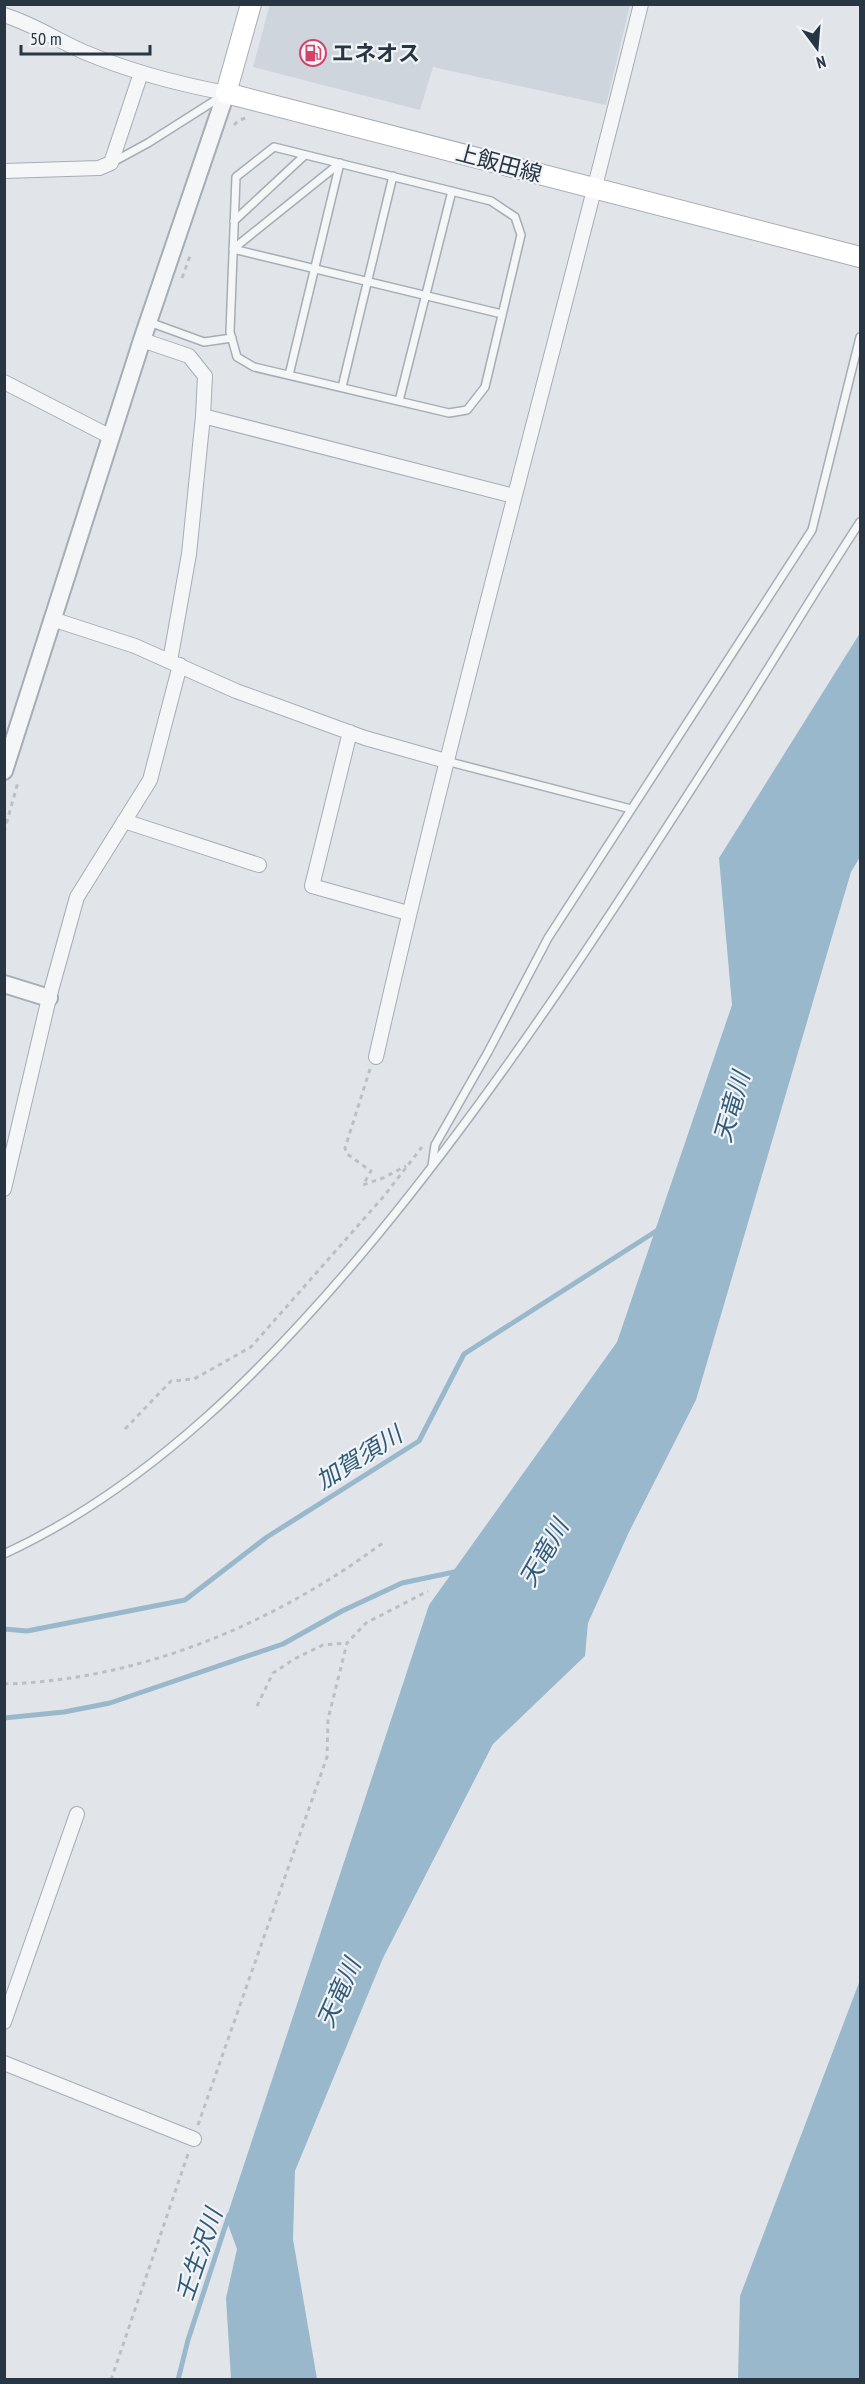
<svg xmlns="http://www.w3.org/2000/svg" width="865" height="2384" font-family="'PT Sans Narrow','Noto Sans JP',sans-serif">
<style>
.built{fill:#cfd5dc}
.water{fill:#9ab8cb}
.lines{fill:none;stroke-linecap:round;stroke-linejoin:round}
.stream{stroke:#9ab8cb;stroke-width:5}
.service-casing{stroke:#a6adb4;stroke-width:10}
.minor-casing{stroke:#a6adb4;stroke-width:16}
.tertiary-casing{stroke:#a6adb4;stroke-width:20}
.secondary-casing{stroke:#a6adb4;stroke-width:22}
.path{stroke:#bbc0c5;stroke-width:3;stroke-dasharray:4.5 4.5;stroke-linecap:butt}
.service{stroke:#f4f6f8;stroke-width:7}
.minor{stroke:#f4f6f8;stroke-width:14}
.tertiary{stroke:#f4f6f8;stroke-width:16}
.secondary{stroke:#fff;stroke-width:20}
.labels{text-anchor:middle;stroke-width:4.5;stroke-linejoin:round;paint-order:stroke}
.poi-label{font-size:22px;font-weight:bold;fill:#283542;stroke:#f0f4f7;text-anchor:start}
.street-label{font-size:22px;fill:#283542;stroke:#f0f4f7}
.water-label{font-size:24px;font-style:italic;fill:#315978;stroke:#f0f4f7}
</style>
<rect width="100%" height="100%" fill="#e1e5ea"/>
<path class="built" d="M270 4H630V5L606 105 433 67 420 110 253 67Z"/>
<path class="water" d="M860 633V857L851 872 696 1400 629 1532 588 1623 585 1656 493 1744 383 1958 295 2171 293 2239 317 2379H231L226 2298 237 2249 226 2219 429 1605 617 1342 732 1005 719 858Z
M860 1980V2379H738L740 2296Z"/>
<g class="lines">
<path class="stream" d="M4 1629 27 1631 185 1600 267 1537 419 1441 464 1354 661 1228
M4 1718 64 1712 110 1703 283 1644 342 1611 402 1583 459 1571
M178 2380 188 2340 229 2215"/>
<defs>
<path id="service" d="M274 147 491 201 515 217 521 235 485 387 467 410 449 413 254 367 237 357 230 332 236 177Z
M113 162 148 143 222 96
M234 221 305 155
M233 249 502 314
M233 249 340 163
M149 322 204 342 232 338
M289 375 340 163
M342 387 393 176
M399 401 452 191
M446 761 631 809
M432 1166 435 1145 488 1052 548 938 812 530 860 337
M4 1554C153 1485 272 1362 375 1238 512 1072 628 888 744 707 783 645 820 583 860 522"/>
<path id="minor" d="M4 15C33 24 57 40 84 52 129 71 178 84 226 93
M4 171 99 168 111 163 141 73
M142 340 189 356 205 376 203 416
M4 382 111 437
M52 619 135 646 236 691 365 738 446 761
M170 661 189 554 203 416 514 496
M350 732 312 886 408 913
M124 821 259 865
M376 1057C456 704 554 356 641 4
M4 1189 49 998 77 897 150 780 180 665
M4 2022 77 1814
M4 2063 194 2139"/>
<path id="tertiary" d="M4 771 142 340 226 93
M4 984 49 998"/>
<path id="secondary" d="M251 4 226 93 860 257"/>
</defs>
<use href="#service" class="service-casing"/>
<use href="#minor" class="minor-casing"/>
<use href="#tertiary" class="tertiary-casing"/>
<use href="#secondary" class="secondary-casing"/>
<path class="path" d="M234 125 239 120 246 118
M182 278 190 256
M4 832 18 782
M370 1069 345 1148 347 1154 371 1171 363 1185 383 1178 406 1166
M125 1429 171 1381 194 1379 251 1347 384 1196 422 1147
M4 1684C142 1680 275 1623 384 1542
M257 1706 273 1673 294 1659 323 1645 347 1643
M198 2125 327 1757 328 1719 347 1643 366 1623 428 1591
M111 2380 189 2151"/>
<use href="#service" class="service"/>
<use href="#minor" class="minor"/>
<use href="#tertiary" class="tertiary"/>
<use href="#secondary" class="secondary"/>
</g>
<defs>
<symbol id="fuel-ring" viewBox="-11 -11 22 22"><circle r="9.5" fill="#f0f4f7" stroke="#d34269" stroke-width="1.5"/><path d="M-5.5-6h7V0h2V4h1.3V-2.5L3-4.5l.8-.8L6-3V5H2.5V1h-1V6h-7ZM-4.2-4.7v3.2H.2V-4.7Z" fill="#d34269"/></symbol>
</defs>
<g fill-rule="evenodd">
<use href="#fuel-ring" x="298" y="38" width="30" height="30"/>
</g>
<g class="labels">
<g class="poi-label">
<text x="332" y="61">エネオス</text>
</g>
<g class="street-label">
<text transform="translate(499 163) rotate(15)" y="8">上飯田線</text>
</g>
<g class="water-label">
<text transform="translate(732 1107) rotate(-74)" y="8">天竜川</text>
<text transform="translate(359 1458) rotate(-32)" y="8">加賀須川</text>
<text transform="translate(544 1553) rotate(-60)" y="8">天竜川</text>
<text transform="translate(339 1993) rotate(-66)" y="8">天竜川</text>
<text transform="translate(199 2255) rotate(-71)" y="8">壬生沢川</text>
</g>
</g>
<rect width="865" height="2384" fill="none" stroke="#283542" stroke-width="12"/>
<g transform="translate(817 48) rotate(164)" stroke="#f0f4f7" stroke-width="4.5" paint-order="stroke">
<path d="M0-4.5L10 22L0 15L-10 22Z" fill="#283542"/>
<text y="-9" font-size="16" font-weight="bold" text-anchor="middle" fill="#283542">N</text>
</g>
<path d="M21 45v9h129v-9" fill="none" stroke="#283542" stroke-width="3"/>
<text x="30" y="45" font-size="18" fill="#283542" stroke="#f0f4f7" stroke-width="4.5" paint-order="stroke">50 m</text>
</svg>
